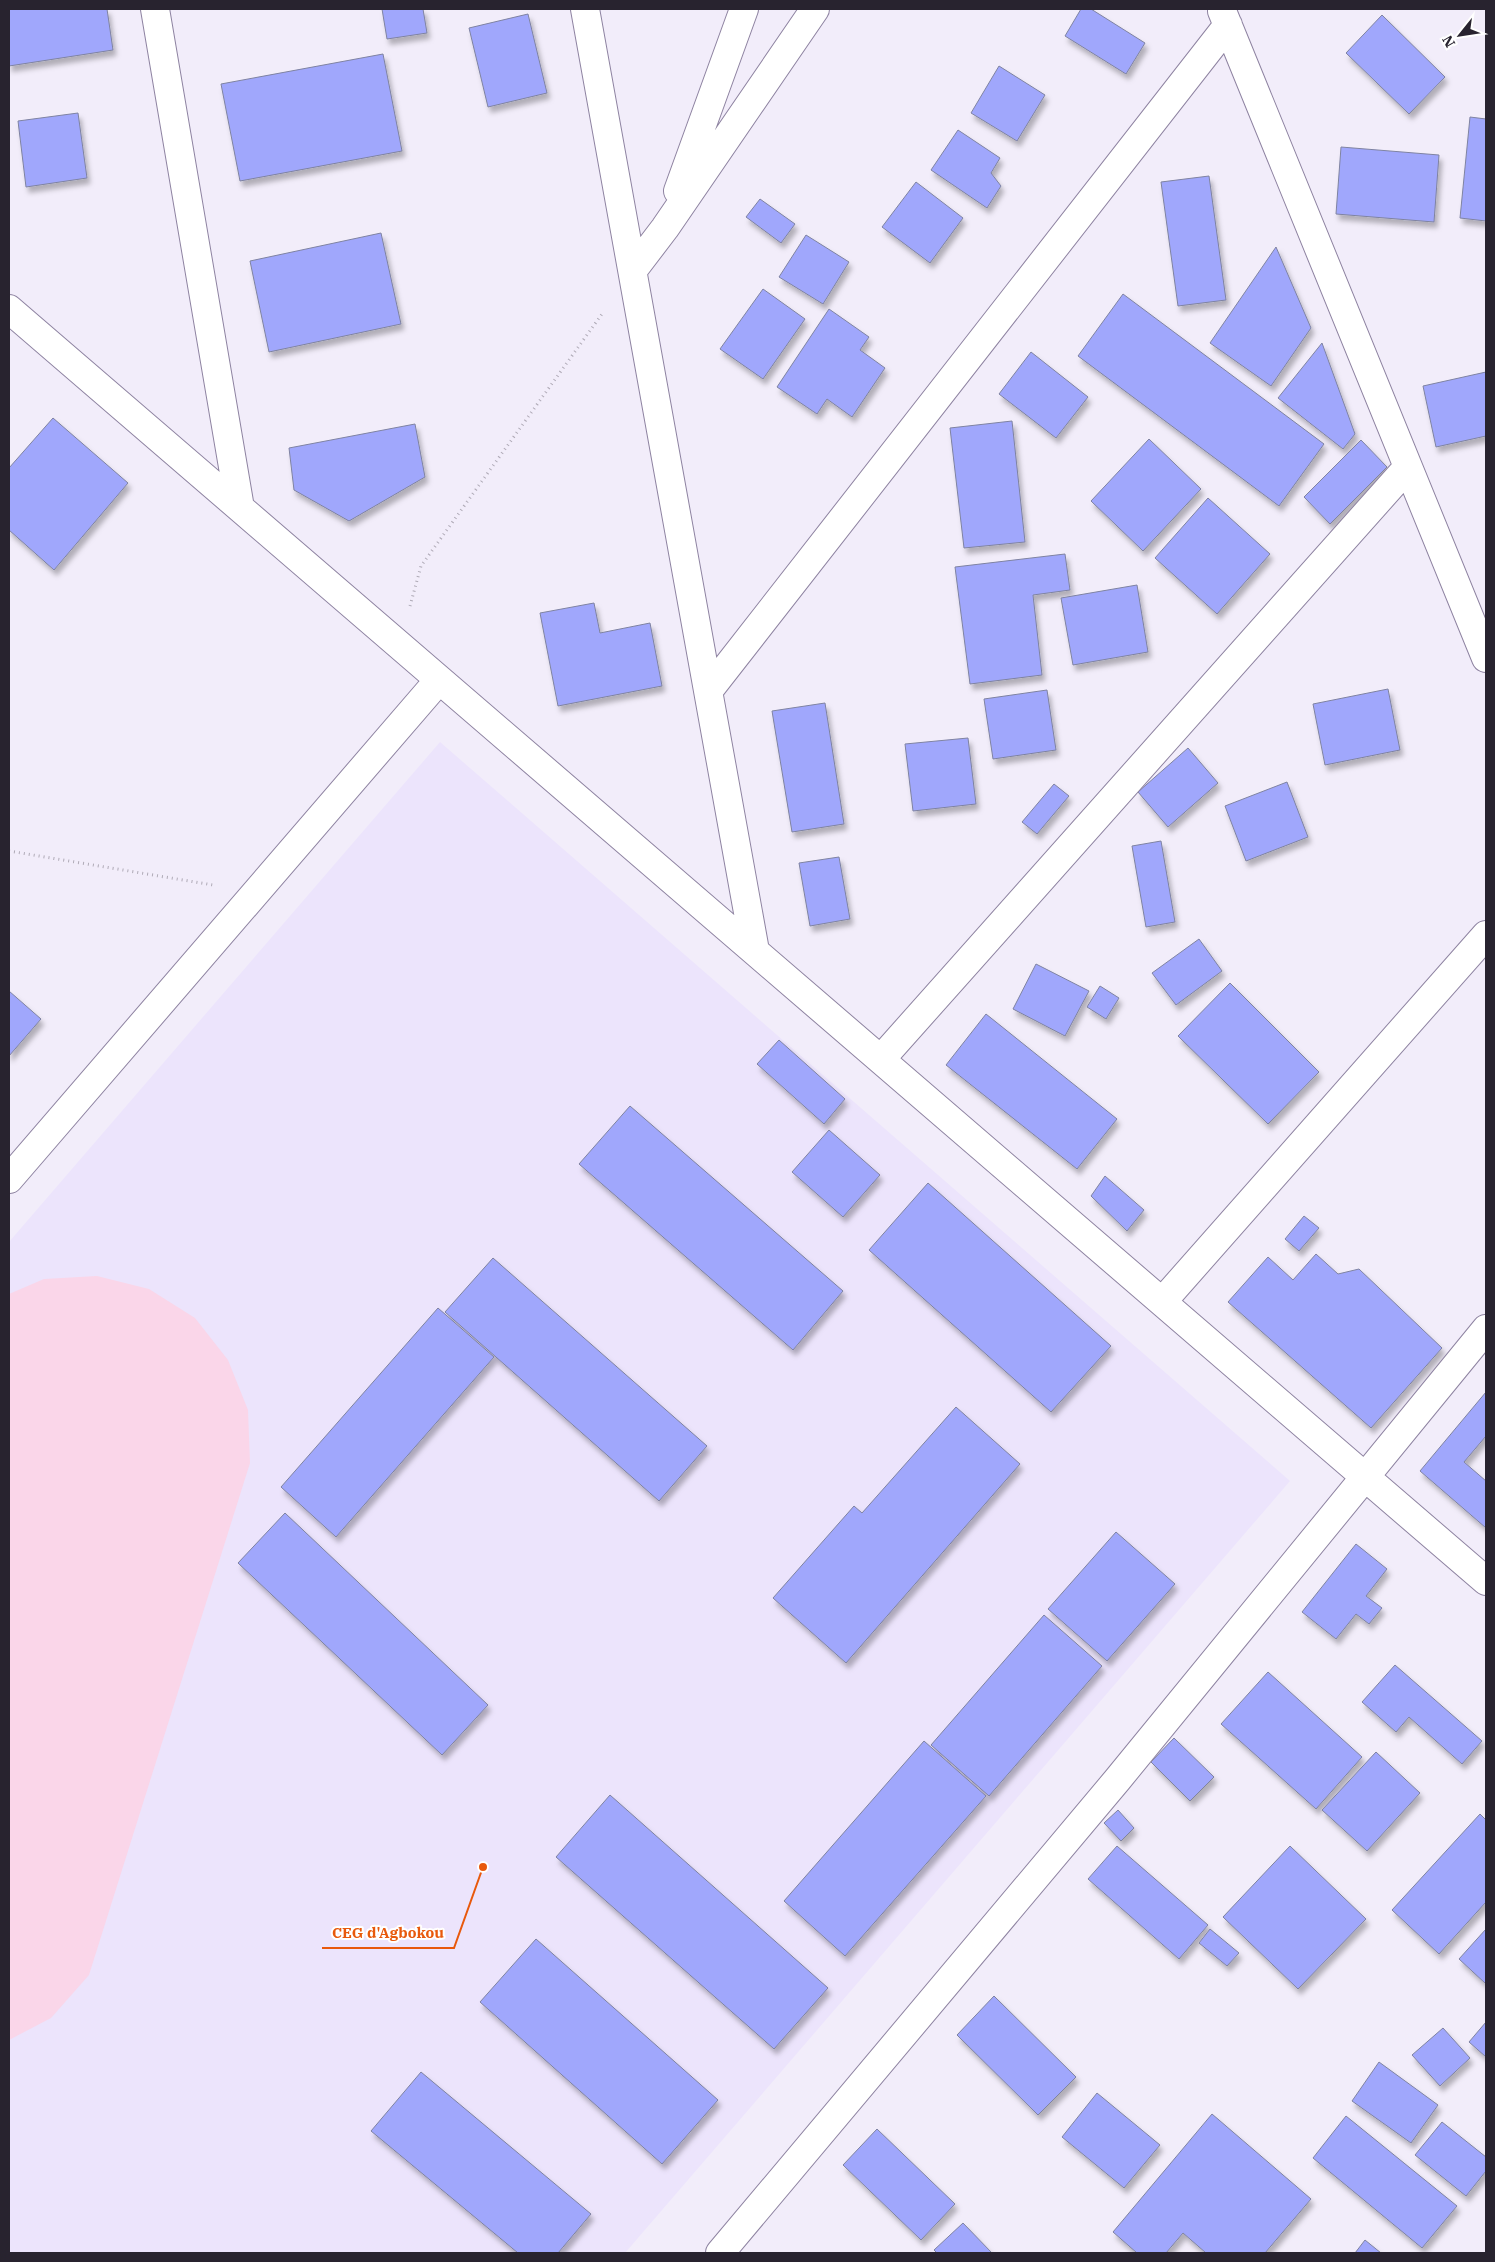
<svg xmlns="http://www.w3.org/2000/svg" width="1495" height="2262" font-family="'IBM Plex Serif',serif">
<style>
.built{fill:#ece4fc}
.green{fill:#fad6e9}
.building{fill:#a0a7fc;stroke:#7f83a1;filter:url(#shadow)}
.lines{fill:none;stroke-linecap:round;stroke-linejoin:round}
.minor-casing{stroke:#8e83a1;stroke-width:30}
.path{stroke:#afaab6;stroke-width:3;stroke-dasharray:1 4;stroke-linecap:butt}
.minor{stroke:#fff;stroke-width:28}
.leader{fill:none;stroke:#e8590c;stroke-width:2}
.callout-dot{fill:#e8590c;stroke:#fff;stroke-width:2}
.callout-label{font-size:15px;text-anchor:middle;font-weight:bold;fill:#e8590c;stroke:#fff;stroke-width:4;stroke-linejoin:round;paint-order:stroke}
</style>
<defs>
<filter id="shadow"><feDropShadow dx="3" dy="5.5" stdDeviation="2.5" flood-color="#0004"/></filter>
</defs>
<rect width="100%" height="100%" fill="#f2edfa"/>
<path class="built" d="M440 742 1290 1481 625 2253H9V1242Z"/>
<path class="green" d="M97 1276 149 1289 195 1318 228 1360 248 1410 250 1463 89 1975 51 2018 9 2040V1294L44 1279Z"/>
<path class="building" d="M9 9H107L113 50 9 66Z
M382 9H423L427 33 387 39Z
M1081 9H1091L1145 43 1126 74 1065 36Z
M528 14 547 93 488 107 469 28Z
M1382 15 1445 77 1409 114 1346 53Z
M383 54 402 151 240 181 221 84Z
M999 66 1045 95 1017 141 971 113Z
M78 113 87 178 26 187 18 121Z
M1470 117 1486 119V221L1460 218Z
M958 130 1000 158 991 173 1001 186 987 208 931 170Z
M1341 147 1439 155 1434 222 1336 214Z
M1209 176 1226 300 1178 306 1161 182Z
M916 182 963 218 930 263 882 227Z
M760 199 795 224 781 243 746 217Z
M381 233 401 324 269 352 250 261Z
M806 235 849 262 823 304 779 277Z
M1276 247 1311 328 1271 386 1210 343Z
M763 289 805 319 763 379 720 349Z
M1123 294 1324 444 1279 506 1078 356Z
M829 309 869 337 860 350 885 368 852 417 827 399 817 414 777 387Z
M1322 343 1355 434 1343 449 1278 398Z
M1031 352 1088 397 1056 438 999 394Z
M1486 372V436L1436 447 1423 386Z
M53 418 128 483 54 570 9 530V468Z
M1012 421 1025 542 964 548 950 428Z
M415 424 425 477 349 521 294 490 289 448Z
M1149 439 1201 489 1143 551 1091 501Z
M1361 440 1387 467 1330 524 1304 497Z
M1208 498 1270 554 1217 614 1155 558Z
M1065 554 1070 590 1033 595 1042 675 970 684 955 567Z
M1137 585 1148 652 1073 665 1061 598Z
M594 603 600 633 650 623 662 686 558 706 540 613Z
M1388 689 1400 750 1325 765 1313 704Z
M1047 690 1056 750 993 759 984 699Z
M825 703 844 824 792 832 772 711Z
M968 738 976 804 913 811 905 744Z
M1188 748 1218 783 1168 827 1138 792Z
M1287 782 1308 837 1246 861 1225 806Z
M1054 784 1069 796 1037 834 1022 822Z
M1161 841 1175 922 1146 927 1132 846Z
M839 857 850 919 810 926 799 863Z
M1199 939 1222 971 1176 1005 1152 973Z
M1036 964 1089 991 1065 1036 1013 1009Z
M1230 983 1319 1072 1268 1124 1178 1036Z
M1100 986 1119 998 1106 1019 1087 1007Z
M9 991 41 1019 9 1056Z
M986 1014 1117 1119 1077 1169 946 1065Z
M779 1040 845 1099 824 1124 757 1064Z
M630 1106 843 1291 793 1350 579 1164Z
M829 1130 880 1175 843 1217 792 1172Z
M1105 1176 1144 1210 1127 1231 1091 1196Z
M928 1183 1111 1346 1051 1412 869 1250Z
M1304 1216 1319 1228 1299 1251 1285 1239Z
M1316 1254 1338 1274 1359 1269 1442 1348 1371 1428 1228 1302 1268 1257 1293 1280Z
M493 1258 707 1446 659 1501 445 1312Z
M438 1308 494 1357 336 1537 281 1487Z
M1486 1392V1436L1464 1462 1486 1481V1528L1420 1471Z
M956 1407 1020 1464 846 1663 773 1598 854 1506 862 1513Z
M285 1513 488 1705 442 1755 238 1563Z
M1116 1532 1175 1584 1107 1661 1048 1609Z
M1356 1544 1387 1569 1366 1596 1382 1608 1369 1624 1356 1614 1336 1639 1302 1612Z
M1044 1615 1102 1666 989 1796 931 1745Z
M1395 1665 1482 1741 1462 1764 1409 1717 1396 1732 1362 1702Z
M1268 1672 1362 1757 1316 1809 1221 1724Z
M1174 1738 1214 1777 1190 1801 1151 1762Z
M924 1741 986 1796 845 1956 784 1901Z
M1376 1752 1420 1793 1367 1851 1322 1810Z
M610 1795 828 1988 774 2049 556 1857Z
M1118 1810 1134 1828 1121 1841 1104 1823Z
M1480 1814 1486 1820V1902L1439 1954 1392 1910Z
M1117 1846 1208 1925 1179 1959 1088 1879Z
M1290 1846 1366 1919 1298 1989 1223 1917Z
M1210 1929 1239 1953 1227 1966 1199 1943Z
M1486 1929V1984L1459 1959Z
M536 1939 718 2100 662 2164 480 2002Z
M994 1996 1076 2077 1038 2115 957 2035Z
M1486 2022V2057L1469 2042Z
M1443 2028 1470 2058 1440 2086 1412 2055Z
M1379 2062 1438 2105 1411 2143 1352 2101Z
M421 2072 591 2214 558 2253H518L371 2131Z
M1097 2093 1160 2145 1124 2188 1062 2137Z
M1212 2114 1311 2199 1265 2253H1206L1183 2233 1166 2253H1137L1113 2232Z
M1346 2116 1457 2206 1422 2248 1313 2158Z
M1442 2122 1486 2157V2171L1466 2196 1415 2155Z
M877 2129 955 2204 921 2240 843 2165Z
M963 2223 992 2253H937L934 2250Z
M1365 2240 1381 2253H1355Z"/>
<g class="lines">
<defs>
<path id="minor" d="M155 9 240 508
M585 9 755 951
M1222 11 1486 658
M678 191 744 9
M633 270 665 228 815 9
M9 309 1486 1581
M709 690 1228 25
M881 1059 1407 468
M9 1179 439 680
M1162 1302 1486 935
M720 2253 1118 1779 1486 1329"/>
</defs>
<use href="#minor" class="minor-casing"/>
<path class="path" d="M410 606 421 566 602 314
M9 851 213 885"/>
<use href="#minor" class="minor"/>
</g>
<path class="leader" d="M483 1867L454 1948H322"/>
<circle class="callout-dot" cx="483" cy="1867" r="5"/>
<g class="callout-label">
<text x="388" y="1938">CEG d'Agbokou</text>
</g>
<rect width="1495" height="2262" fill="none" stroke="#28232f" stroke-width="20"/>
<g transform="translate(1460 35) rotate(240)" stroke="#ffffff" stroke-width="4" paint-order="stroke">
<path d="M0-4L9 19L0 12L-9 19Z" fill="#28232f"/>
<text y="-8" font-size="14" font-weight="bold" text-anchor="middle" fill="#28232f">N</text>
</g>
</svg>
